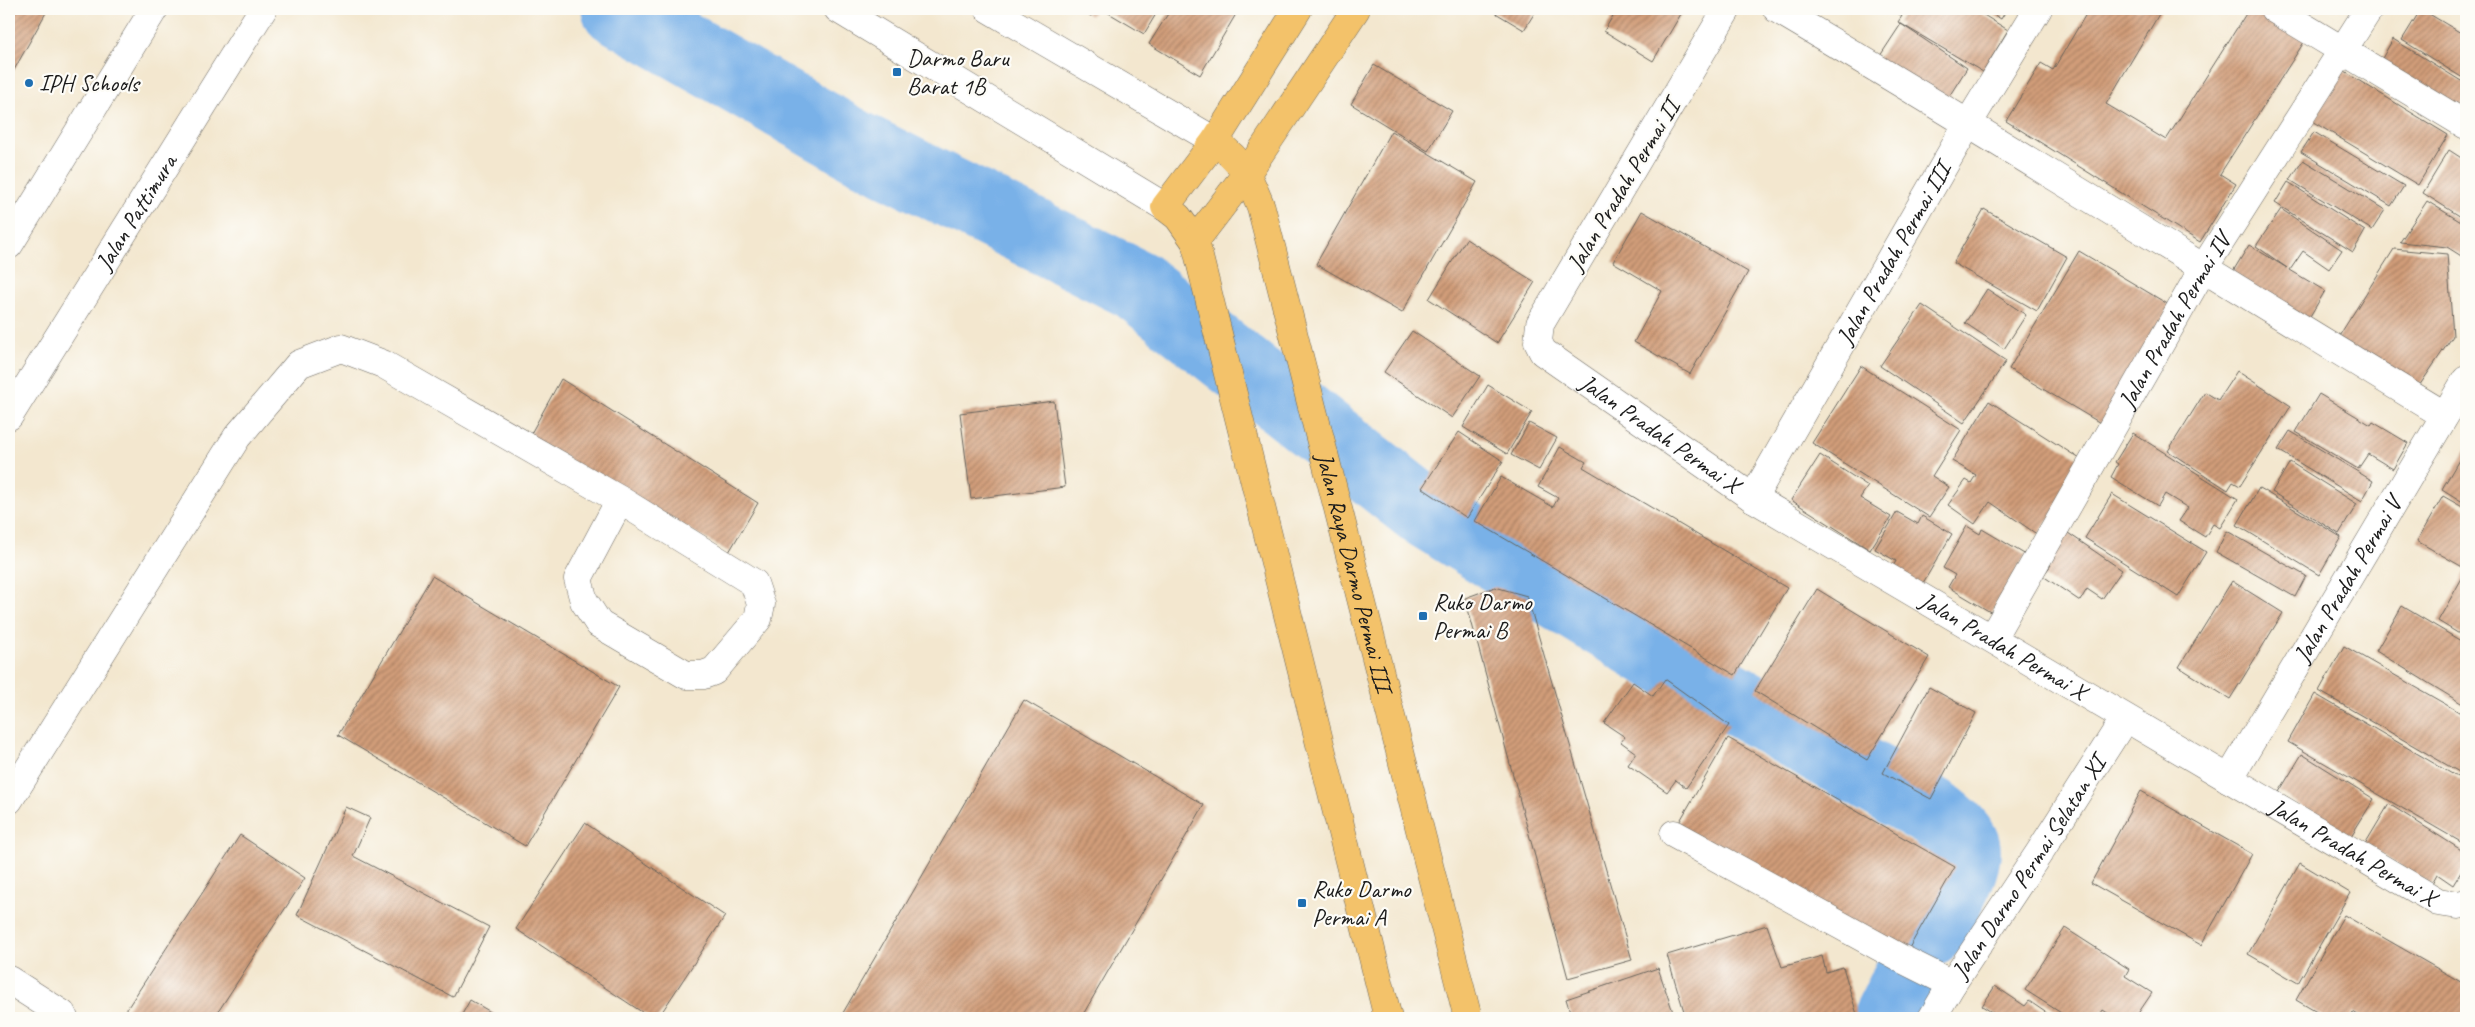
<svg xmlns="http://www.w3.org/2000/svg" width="2475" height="1027" font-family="Caveat,sans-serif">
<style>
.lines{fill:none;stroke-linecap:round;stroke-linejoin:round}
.river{stroke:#79b1e8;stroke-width:71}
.building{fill:url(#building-hatch)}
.minor-casing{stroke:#67635b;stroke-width:29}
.major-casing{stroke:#67635b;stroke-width:29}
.minor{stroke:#fff;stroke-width:28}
.major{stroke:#f3c26a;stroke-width:28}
.poi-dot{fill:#1f6fb2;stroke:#fdfcf7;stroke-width:2}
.labels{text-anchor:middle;stroke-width:4.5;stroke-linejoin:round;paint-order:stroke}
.poi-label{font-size:24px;fill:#1c1c1c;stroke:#fdfcf7;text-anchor:start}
.street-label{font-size:24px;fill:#1c1c1c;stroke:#fdfcf7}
</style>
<defs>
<pattern id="building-hatch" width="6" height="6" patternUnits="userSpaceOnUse" patternTransform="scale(1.25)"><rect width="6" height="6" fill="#d19d79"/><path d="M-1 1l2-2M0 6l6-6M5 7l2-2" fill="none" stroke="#a97f62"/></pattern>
</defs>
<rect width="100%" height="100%" fill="#fdfcf7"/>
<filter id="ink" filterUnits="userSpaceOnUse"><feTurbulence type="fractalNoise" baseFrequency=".02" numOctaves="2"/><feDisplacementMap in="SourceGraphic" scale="10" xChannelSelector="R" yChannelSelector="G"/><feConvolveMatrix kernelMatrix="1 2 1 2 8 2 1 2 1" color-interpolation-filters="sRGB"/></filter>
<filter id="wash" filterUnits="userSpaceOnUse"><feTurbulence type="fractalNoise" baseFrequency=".0096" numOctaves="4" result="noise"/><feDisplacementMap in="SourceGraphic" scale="20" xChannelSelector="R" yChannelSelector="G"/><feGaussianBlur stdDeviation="1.12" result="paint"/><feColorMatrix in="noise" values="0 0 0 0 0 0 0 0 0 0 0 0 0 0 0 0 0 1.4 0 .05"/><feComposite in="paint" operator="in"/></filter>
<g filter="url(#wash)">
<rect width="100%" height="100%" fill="#f3e7cf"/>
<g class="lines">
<path class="river" d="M617 9 857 146 1136 285 1426 513 1651 651 1934 813C1945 822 1958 831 1964 844 1973 862 1940 912 1931 930
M1888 1018 1909 976"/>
</g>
<g id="blocks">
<path class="building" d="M9 9H48L9 79Z
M1079 9H1096L1091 16Z
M1102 9H1159L1144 34Z
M1171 9H1239L1200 75 1149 44Z
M1489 9H1537L1524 30Z
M1617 9H1672L1681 14 1653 61 1604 31Z
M1891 9H1974L2008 30 1983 72 1898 22 1902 16Z
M1984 9H2007L2001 19Z
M2089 9H2162L2106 104 2166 140 2249 9H2259L2306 39 2220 174 2236 184 2200 242 2006 121 2041 63 2053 70Z
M2421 9 2466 36V80L2402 40Z
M1901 24 1967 68 1943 106 1876 62Z
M2393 39 2466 84V97L2455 116 2376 69Z
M1374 65 1452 111 1428 151 1351 104Z
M2340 69 2448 135 2418 185 2310 120Z
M1391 131 1477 182 1402 313 1316 264Z
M2314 132 2404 186 2391 206 2301 152Z
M2449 150 2466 161V220L2423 193Z
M2303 160 2385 210 2372 230 2290 180Z
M2288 182 2365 231 2353 252 2275 203Z
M2427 201 2466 225V259L2447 247 2400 242Z
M1984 209 2067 257 2037 311 1953 263Z
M2281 209 2342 250 2329 269 2303 251 2290 270 2325 291 2303 328 2227 281 2249 245 2287 268 2256 246Z
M1642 211 1748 272 1690 374 1634 342 1662 291 1613 262Z
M1466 239 1535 282 1497 343 1429 299Z
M2394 249 2447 254 2453 336 2415 392 2336 341Z
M2079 251 2171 306 2102 424 2009 369Z
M1987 289 2026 315 2004 349 1965 323Z
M1922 305 2006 361 1964 423 1880 366Z
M1412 331 1480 376 1452 418 1384 372Z
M1861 366 1961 430 1932 476 1949 487 1929 517 1812 443Z
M2237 371 2291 406 2240 486 2233 482 2228 490 2168 451 2205 392 2218 400Z
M561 379 758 503 729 552 529 437Z
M1488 385 1532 412 1507 454 1463 427Z
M2319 394 2371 425 2373 422 2408 443 2393 469 2368 454 2358 469 2296 432Z
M1054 401 1065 487 971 499 960 413Z
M1989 401 2088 464 2038 535 1990 502 1975 524 1948 505 1966 480 1971 483 1976 475 1952 461Z
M1529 423 1557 438 1539 470 1511 455Z
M2290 431 2373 481 2362 501 2278 450Z
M1459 432 1503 461 1467 518 1422 488Z
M2133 433 2238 499 2220 528 2213 524 2205 537 2179 521 2188 508 2165 494 2158 506 2111 477 2118 464 2115 462Z
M1560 447 1586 462 1583 467 1787 588 1735 675 1475 521 1501 477 1553 507 1558 498 1538 487Z
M2466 448V504L2442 489Z
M1820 455 1868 486 1860 498 1891 517 1870 550 1791 500Z
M2290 462 2357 504 2339 534 2272 492Z
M2259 488 2341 537 2319 575 2237 525Z
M2112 494 2206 552 2178 597 2085 538Z
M2443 496 2466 509V569L2417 541Z
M1897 512 1918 524 1922 516 1952 534 1920 588 1891 570 1896 561 1875 549Z
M1967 526 1980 534 1982 529 2026 555 1992 613 1948 587 1955 575 1943 568Z
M2227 531 2306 576 2295 597 2216 552Z
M2068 533 2122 570 2102 599 2087 589 2080 601 2043 576 2051 565 2048 564Z
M2466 571V638L2438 621Z
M432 576 619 687 525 846 338 735Z
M2232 581 2283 613 2230 699 2179 667Z
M1495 587 1527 596 1632 960 1568 978 1465 598Z
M1817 589 1929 657 1867 760 1755 691Z
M2402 606 2466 644V706L2376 651Z
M2344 646 2466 716V776L2319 691Z
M1665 679 1729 725 1686 788 1676 780 1667 792 1628 765 1636 753 1621 742 1625 737 1604 723 1633 682 1653 696Z
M1929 687 1976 713 1931 799 1883 773Z
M2315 694 2466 782V845L2288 742Z
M1024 700 1204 805 1081 1018H840Z
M1728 738 1955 867 1904 957 1677 826Z
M2302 754 2374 799 2351 836 2279 792Z
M2141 791 2252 854 2201 945 2091 883Z
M2389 804 2466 853V864L2453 885 2437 874 2431 885 2365 844Z
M346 807 370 818 353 856 489 927 453 997 297 915Z
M585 823 725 916 658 1018H651L516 929Z
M240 835 305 878 214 1018H121Z
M2300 863 2350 893 2298 983 2248 954Z
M2344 915 2466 985V1018H2363L2353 1012 2349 1018H2327L2296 1000Z
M1767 925 1782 967 1822 956 1826 972 1843 967 1858 1018H1686L1667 955Z
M2065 928 2129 969 2125 976 2152 993 2135 1018H2115L2103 1010 2098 1018H2069L2025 990Z
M1658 968 1675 1018H1572L1566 999Z
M1995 986 2025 1006 2029 1001 2054 1018H2001L1982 1006Z
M470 1000 501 1018H460Z"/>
</g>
</g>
<g filter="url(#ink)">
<use href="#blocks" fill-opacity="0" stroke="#67635b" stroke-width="1"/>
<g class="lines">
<defs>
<g id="minor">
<path d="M838 9 1165 207"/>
<path d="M989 9 1215 141"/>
<path id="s1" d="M1727 9 1540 324 1538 342 1543 352 1753 498 2438 902 2458 905 2466 903"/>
<path d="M1777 9C2001 141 2221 280 2444 415"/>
<path d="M2274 9 2466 125"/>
<path d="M9 245 154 9"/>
<path id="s2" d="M9 416 263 9"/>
<path id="s3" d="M1753 498 1969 122 2038 9"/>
<path id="s4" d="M1992 638 2203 269 2369 9"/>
<path id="s5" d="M2229 779 2466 380"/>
<path d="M9 800 237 437 299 364 341 348 383 364 620 500 754 583 761 604 758 619 714 671 703 675H686L599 624 584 601 578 579 620 500"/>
<path d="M1674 834 1900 958 1952 984"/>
<path d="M9 980 62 1014 64 1018"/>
<path id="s6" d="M1932 1018 1952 984 2039 853 2125 718"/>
</g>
<g id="major">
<path d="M1298 9 1215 141 1165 207 1178 217 1195 241 1388 1018"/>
<path id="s7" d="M1215 141C1244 164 1247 172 1261 207L1468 1018"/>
<path d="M1195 241 1247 173 1356 9"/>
</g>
</defs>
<use href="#minor" class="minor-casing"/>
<use href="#major" class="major-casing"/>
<use href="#minor" class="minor"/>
<use href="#major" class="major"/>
</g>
</g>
<g class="poi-dot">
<rect x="892" y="67" width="10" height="10" rx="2.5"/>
<circle cx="29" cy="83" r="5"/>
<rect x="1418" y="611" width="10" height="10" rx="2.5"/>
<rect x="1297" y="898" width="10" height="10" rx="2.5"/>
</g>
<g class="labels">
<g class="poi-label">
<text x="907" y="66">Darmo Baru<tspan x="907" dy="28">Barat 1B</tspan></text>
<text x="39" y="91">IPH Schools</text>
<text x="1433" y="610">Ruko Darmo<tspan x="1433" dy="28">Permai B</tspan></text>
<text x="1312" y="897">Ruko Darmo<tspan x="1312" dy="28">Permai A</tspan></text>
</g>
<g class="street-label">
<text transform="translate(1623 185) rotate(-59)" y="8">Jalan Pradah Permai II</text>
<text dy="8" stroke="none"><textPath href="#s2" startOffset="240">Jalan Pattimura</textPath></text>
<text dy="8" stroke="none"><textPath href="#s3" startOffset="282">Jalan Pradah Permai III</textPath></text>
<text dy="8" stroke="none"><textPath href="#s4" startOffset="366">Jalan Pradah Permai IV</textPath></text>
<text dy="8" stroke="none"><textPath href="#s1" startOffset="538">Jalan Pradah Permai X</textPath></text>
<text dy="8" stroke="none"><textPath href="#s7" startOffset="459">Jalan Raya Darmo Permai III</textPath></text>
<text dy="8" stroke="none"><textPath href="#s5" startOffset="232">Jalan Pradah Permai V</textPath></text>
<text dy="8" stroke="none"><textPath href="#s1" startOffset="942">Jalan Pradah Permai X</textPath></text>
<text dy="8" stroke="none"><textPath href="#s1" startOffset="1348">Jalan Pradah Permai X</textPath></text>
<text dy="8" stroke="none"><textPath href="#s6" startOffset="179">Jalan Darmo Permai Selatan XI</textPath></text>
</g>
</g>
<rect width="2475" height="1027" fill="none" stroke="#fdfcf7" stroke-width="30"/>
</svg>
